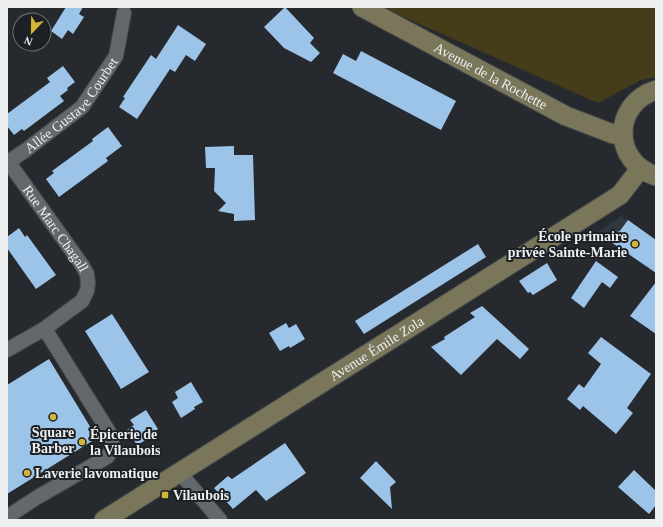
<svg xmlns="http://www.w3.org/2000/svg" width="663" height="527" font-family="'Times New Roman',serif">
<style>
.built{fill:#2e363e}
.green{fill:#453d1a}
.building{fill:#9cc3e8}
.lines{fill:none;stroke-linecap:round;stroke-linejoin:round}
.minor-casing{stroke:#44484b;stroke-width:16}
.secondary-casing{stroke:#44484b;stroke-width:21}
.minor{stroke:#63686c;stroke-width:14}
.secondary{stroke:#79765a;stroke-width:19}
.poi-dot{fill:#d3b635;stroke:#1d2024;stroke-width:1.5}
.labels{text-anchor:middle;stroke-width:4;stroke-linejoin:round;paint-order:stroke}
.street-label{font-size:14px;fill:#edeff1;stroke:#1d2024}
.poi-label{font-size:14px;font-weight:bold;fill:#edeff1;stroke:#1d2024;text-anchor:start}
</style>
<rect width="100%" height="100%" fill="#262a2e"/>
<path class="built" d="M621 216 656 240V273L597 232Z"/>
<path class="green" d="M381 7H656V77L641 80 598 103Z"/>
<path class="building" d="M66 7H83L79 14 84 17 73 34 68 30 62 39 51 31Z
M285 7 314 38 310 43 320 53 311 62 284 48 264 27Z
M178 25 206 44 195 61 186 55 175 72 170 69 137 119 119 107 125 98 123 97 151 55 156 59Z
M361 51 456 101 441 130 333 73 343 54 356 61Z
M63 66 75 82 67 88 68 90 60 96 64 101 24 131 22 129 14 135 7 126V114L50 82 47 78Z
M108 127 122 146 106 158 108 161 59 197 46 179 54 173 52 171 93 141 92 139Z
M234 146V155H253L255 220 234 221V214L218 211 226 203 214 191 215 168H206L205 147Z
M628 220 656 240V273L611 242 618 231 619 232Z
M19 228 25 237 27 235 56 275 36 289 7 248V237Z
M478 244 486 257 364 334 355 321Z
M596 261 618 277 610 288 602 282 584 308 571 298Z
M547 263 557 280 533 295 530 292 528 293 519 281Z
M656 282V334L630 316Z
M482 306 529 349 520 359 497 339 461 375 431 347 445 339 444 337 475 317 470 313Z
M112 314 149 372 121 389 85 331Z
M286 323 289 328 296 324 305 339 290 348 289 346 280 351 269 333Z
M601 337 651 374 627 408 633 413 616 434 583 406 580 410 567 399 579 384 584 388 601 364 588 353Z
M49 359 97 438 7 494V385Z
M191 382 203 402 194 407 195 409 181 418 172 402 178 398 175 392Z
M146 410 158 429 149 435 151 437 137 445 127 430 134 425 130 420Z
M285 443 306 473 266 501 256 490 233 509 214 488 228 476 232 479Z
M376 461 396 482 390 487 392 509 360 478Z
M634 470 656 491V505L649 514 618 487Z"/>
<g class="lines">
<defs>
<g id="minor">
<path id="s1" d="M7 160 82 265 87 274 88 283 87 291 82 301 44 329 7 350"/>
<path id="s2" d="M8 162 26 150 82 107 116 56 124 13"/>
<path d="M180 473 220 520"/>
<path d="M7 517 36 498 107 457 111 451 112 437 48 334 44 329"/>
</g>
<g id="secondary">
<path id="s3" d="M362 7 566 116 613 134 623 133"/>
<path d="M656 90C612 104 612 162 656 176"/>
<path id="s4" d="M104 520 620 195 640 169"/>
</g>
</defs>
<use href="#minor" class="minor-casing"/>
<use href="#secondary" class="secondary-casing"/>
<use href="#minor" class="minor"/>
<use href="#secondary" class="secondary"/>
</g>
<g class="poi-dot">
<circle cx="635" cy="244" r="4"/>
<circle cx="53" cy="417" r="4"/>
<circle cx="82" cy="442" r="4"/>
<circle cx="27" cy="473" r="4"/>
<rect x="161" y="491" width="8" height="8" rx="2"/>
</g>
<g class="labels">
<g class="street-label">
<text dy="5" stroke="none"><textPath href="#s3" startOffset="146">Avenue de la Rochette</textPath></text>
<text dy="5" stroke="none"><textPath href="#s2" startOffset="86">Allée Gustave Courbet</textPath></text>
<text dy="5" stroke="none"><textPath href="#s1" startOffset="84">Rue Marc Chagall</textPath></text>
<text dy="5" stroke="none"><textPath href="#s4" startOffset="322">Avenue Émile Zola</textPath></text>
</g>
<g class="poi-label">
<text x="627" y="241" text-anchor="end">École primaire<tspan x="627" dy="16">privée Sainte-Marie</tspan></text>
<text x="53" y="437" text-anchor="middle">Square<tspan x="53" dy="16">Barber</tspan></text>
<text x="90" y="439">Épicerie de<tspan x="90" dy="16">la Vilaubois</tspan></text>
<text x="35" y="478">Laverie lavomatique</text>
<text x="173" y="500">Vilaubois</text>
</g>
</g>
<rect width="663" height="527" fill="none" stroke="#edeff1" stroke-width="16"/>
<g transform="translate(32 32) rotate(202)"><circle r="19" fill="#1d2024" stroke="#707376"/>
<path d="M0-3L7 15L0 10L-7 15Z" fill="#d3b635"/>
<text y="-6" font-size="11" font-weight="bold" text-anchor="middle" fill="#edeff1">N</text>
</g>
</svg>
